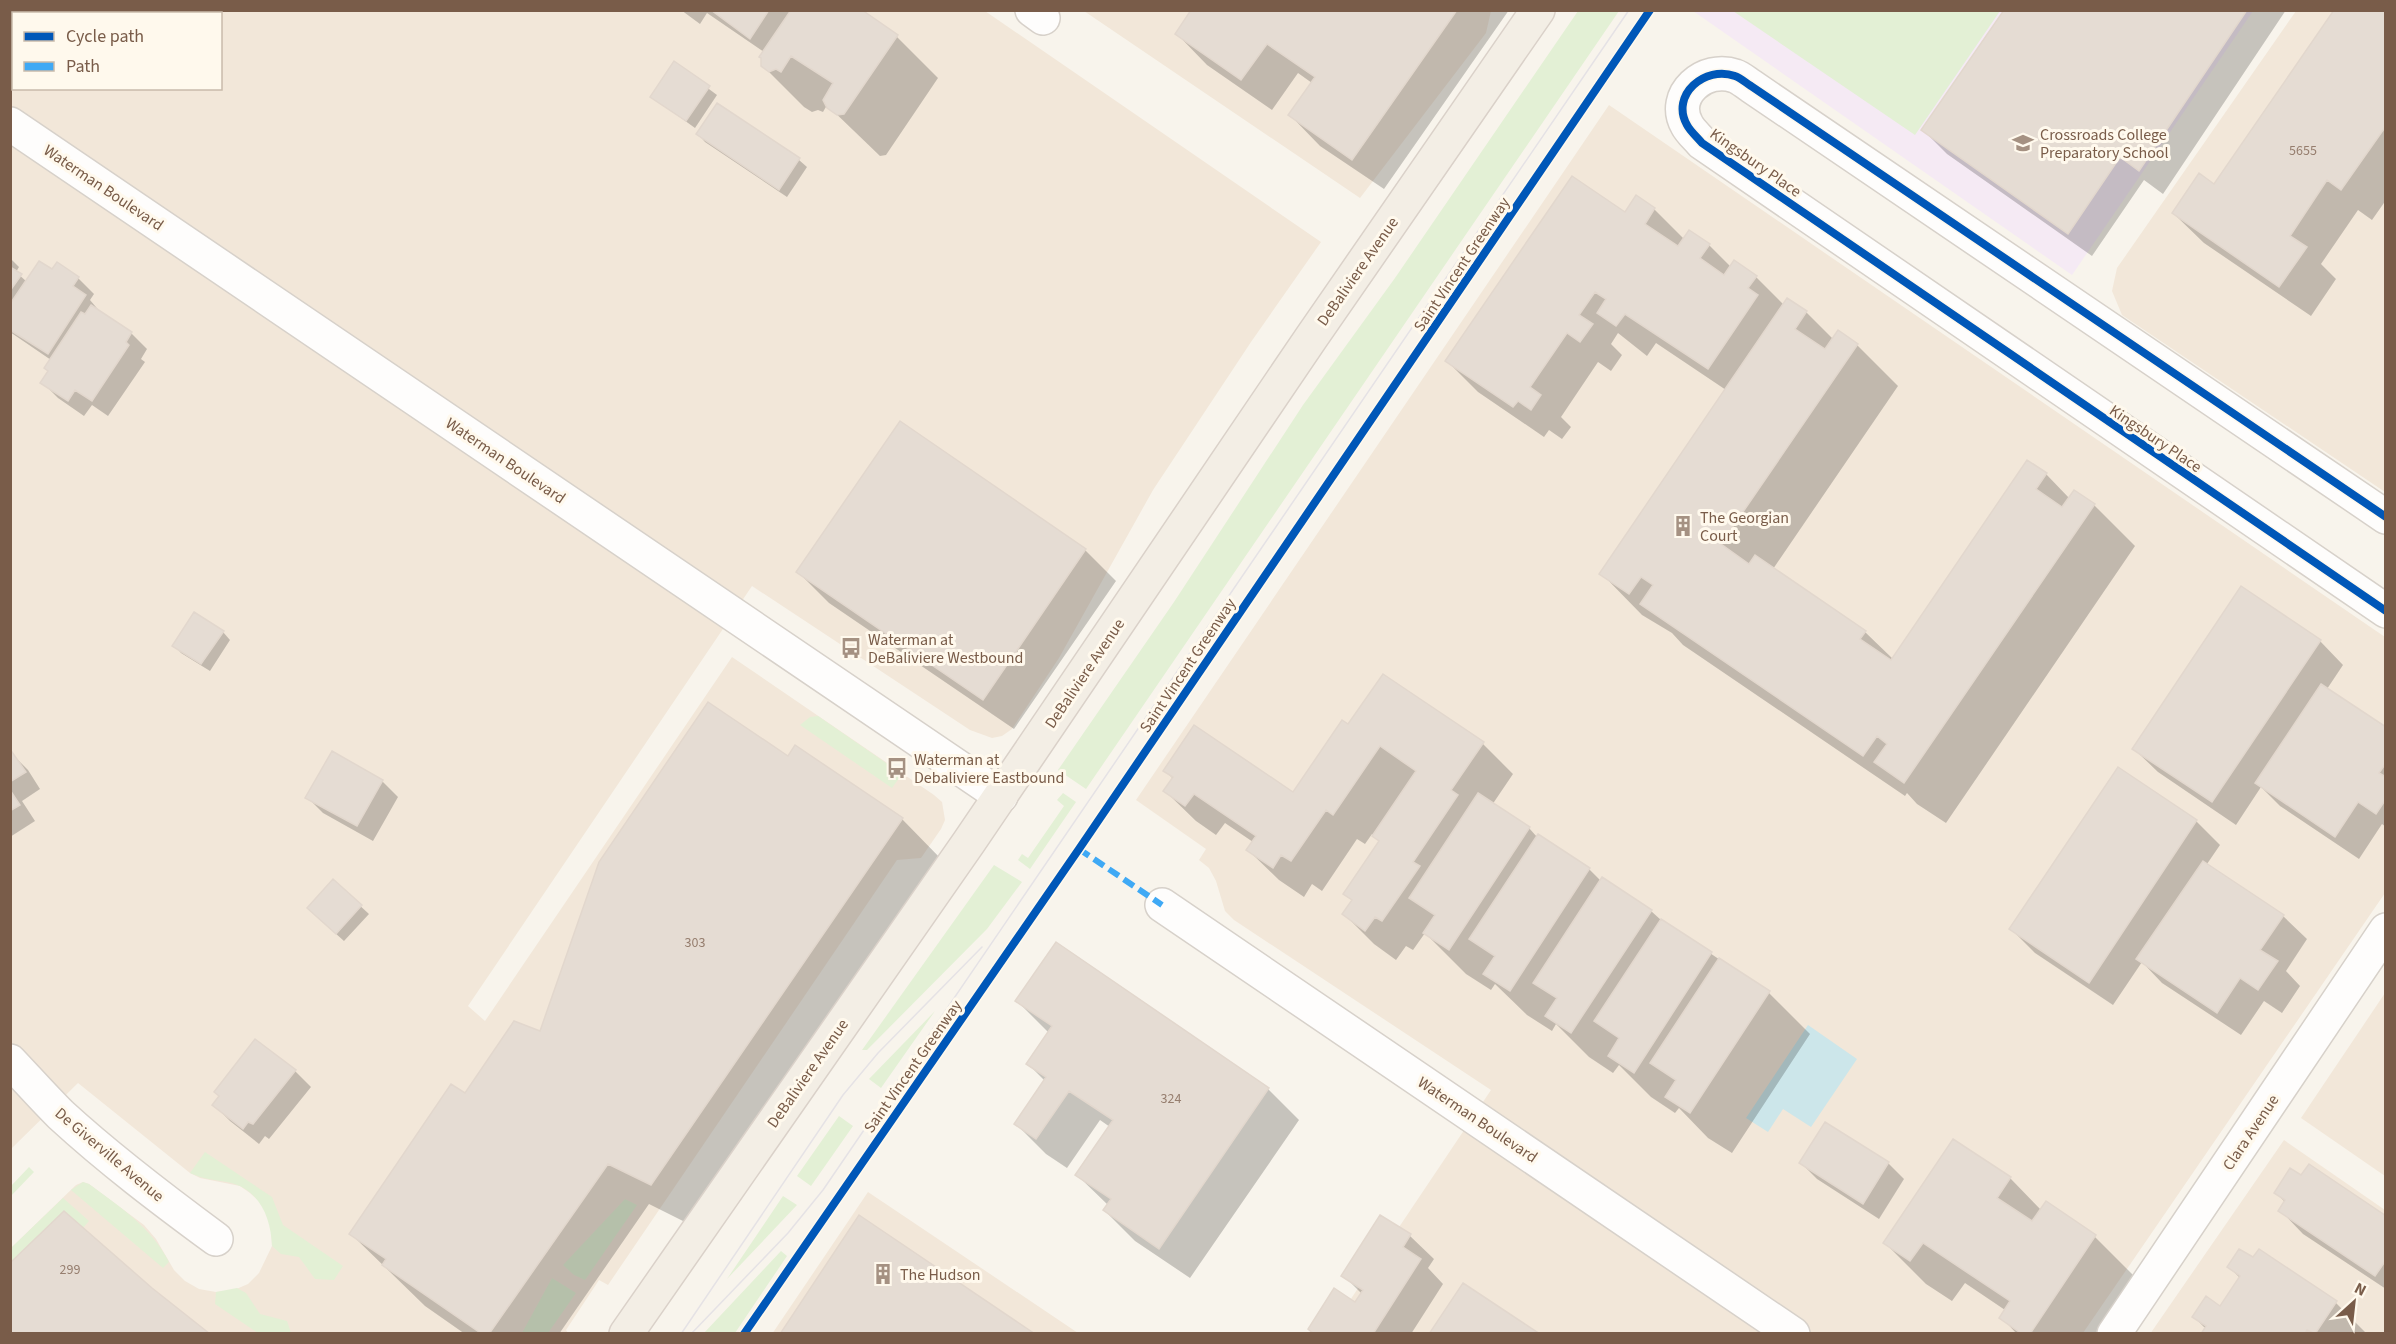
<svg xmlns="http://www.w3.org/2000/svg" width="2396" height="1344" font-family="'Source Sans 3',sans-serif">
<style>
.residential{fill:#f2e7d9;fill-rule:evenodd}
.education{fill:#f5eaf4}
.green{fill:#e3f0d5}
.water{fill:#cce6ea}
.shadow{fill:#0003}
.building{fill:#e5dcd3;stroke:#e2d7cd;stroke-width:1.5}
.lines{fill:none;stroke-linecap:round;stroke-linejoin:round}
.minor-casing{stroke:#d7d1ca;stroke-width:36}
.major-casing{stroke:#dad1c9;stroke-width:36}
.minor{stroke:#fefdfc;stroke-width:33}
.major{stroke:#f3eee5;stroke-width:33}
.tram{stroke:#e5e2e5;stroke-width:1.5}
.quiet{stroke:#3fa9f5;stroke-width:6;stroke-dasharray:12 6;stroke-linecap:butt}
.cycleway-casing{stroke:#fff9ed;stroke-width:11}
.cycleway{stroke:#0057b8;stroke-width:8}
.labels{text-anchor:middle;stroke-width:6;stroke-linejoin:round;paint-order:stroke}
.number-label{font-size:14px;fill:#967e6e}
.poi-label{font-size:16px;fill:#795c49;stroke:#fff9ed;text-anchor:start}
.street-label{font-size:16px;fill:#795c49;stroke:#fff9ed}
</style>
<rect width="100%" height="100%" fill="#f8f4ec"/>
<path class="residential" d="M11 11H985L1321 242 1251 342 1153 490 1059 658 1012 729 1002 736 992 738 970 730 752 586 468 1006 485 1021 732 657 934 795 942 802 945 820 941 829 921 858 897 860 608 1285 599 1280 566 1330 568 1333H11V1248L76 1185 83 1182 89 1184 144 1225 156 1239 174 1270 185 1281 199 1289 216 1292 234 1290 248 1284 259 1273 272 1246 271 1228 267 1214 260 1202 250 1193 240 1186 200 1178 190 1173 78 1083 11 1149ZM14 14H220V88H14Z
M1084 11H1491L1486 33 1360 198Z
M2296 11H2385V492L2122 315 2112 291 2117 268Z
M1609 105 2385 637V893L2083 1333H1328L1491 1090 1234 920 1225 911 1216 881 1209 868 1199 860 1206 849 1136 800Z
M2385 993V1176L2301 1118Z
M2284 1140 2385 1210V1333L2150 1334Z
M868 1192 1078 1333 772 1334Z"/>
<path class="education" d="M1693 11H2253L2072 275Z"/>
<path class="green" d="M1578 11H1619L1086 789 1058 770 1174 602 1303 405 1395 278Z
M1733 11H2000L1915 135Z
M818 716 902 774 892 788 800 725 810 717Z
M1063 793 1076 802 1030 869 1018 860 1022 854 1028 858 1064 806 1057 800Z
M994 865 1022 882 987 929 867 1050H862Z
M935 1011 881 1088 869 1079Z
M839 1116 853 1126 811 1186 797 1176Z
M205 1152 272 1197 283 1225 343 1266 334 1280 315 1279 299 1257 281 1254 272 1246C271 1217 259 1188 227 1182 214 1180 203 1179 190 1173Z
M29 1167 34 1172 11 1196V1186Z
M83 1182 89 1184C120 1207 151 1227 169 1262L163 1268 71 1190Z
M783 1196 797 1205 727 1279Z
M63 1198 89 1221 83 1228 11 1263V1248Z
M625 1199 637 1205 585 1280 574 1275 563 1265Z
M781 1251 787 1256 735 1333H704Z
M552 1278 576 1293 548 1333H522Z
M237 1288 246 1293 260 1314 287 1321 291 1333H258L215 1304 216 1292Z"/>
<path class="water" d="M1808 1025 1857 1059 1811 1127 1783 1109 1768 1132 1746 1118Z"/>
<path class="shadow" d="M681 10H859L897 37 938 78 886 155 880 156 827 105 823 112 818 110 812 112 804 107 762 65 764 52 707 13 700 24Z
M1193 10H1509L1384 189 1320 146 1290 115 1312 83 1298 73 1272 110 1207 65 1177 34Z
M2005 10H2286L2163 194 2144 180 2092 256 1947 154 1923 130Z
M2386 10V200L2372 220 2358 210 2321 264 2336 279 2311 316 2204 243 2173 213 2214 186Z
M674 63 717 95 695 128 652 97Z
M717 105 799 160 807 167 787 197 705 142 698 134Z
M1637 197 1654 209 1684 239 1709 245 1731 267 1756 277 1784 305 1806 312 1833 339 1857 345 1898 386 1773 569 1865 632 1893 659 2046 474 2070 499 2094 505 2135 546 1946 823 1917 804 1907 793 1905 796 1683 645 1672 633 1642 615 1601 573 1726 390 1656 343 1647 356 1618 333 1611 344 1622 355 1611 371 1598 362 1561 417 1571 427 1562 439 1549 430 1544 437 1478 392 1447 361 1625 214Z
M10 258 19 267 16 272 27 282 52 271 78 278 94 294 90 300 101 313 131 333 147 349 141 359 145 362 108 416 92 405 84 416 58 398 42 382 50 372 51 360 10 332Z
M901 423 1085 550 1116 581 1014 729 829 603 798 572Z
M223 632 230 640 210 671 181 653 174 645Z
M2320 641 2343 665 2327 689 2386 729V827L2382 824 2359 859 2280 806 2261 787 2236 825 2158 772 2134 749Z
M1348 726 1483 744 1513 774 1492 805 1529 828 1537 837 1589 869 1601 881 1651 911 1661 920 1769 993 1810 1034 1732 1153 1708 1138 1679 1108 1675 1113 1651 1097 1619 1065 1613 1073 1589 1057 1556 1024 1552 1031 1527 1015 1495 984 1491 990 1466 974 1425 933 1413 950 1406 946 1396 960 1374 944 1344 914 1353 901 1345 894 1380 842 1372 834 1365 844 1357 839 1322 891 1312 884 1304 897 1279 880 1248 850 1253 842 1225 823 1216 835 1196 821 1165 791 1173 779 1165 770 1294 794Z
M12 754 28 770 40 789 22 801 35 821 10 837Z
M788 758 902 819 943 861 693 1226 649 1204 559 1334H465L425 1306 351 1234 465 1095 541 1033Z
M2118 769 2196 821 2220 845 2207 864 2283 916 2307 939 2286 971 2300 986 2282 1013 2264 1001 2241 1035 2162 983 2142 962 2113 1005 2035 953 2011 929Z
M382 781 398 797 373 841 323 813 307 797Z
M333 881 369 914 344 941 316 916Z
M1057 944 1268 1089 1299 1120 1190 1278 1135 1241 1104 1210 1108 1205 1077 1175 1110 1127 1100 1120 1067 1168 1046 1154 1016 1124 1045 1081 1028 1064 1049 1033 1017 1001Z
M295 1071 311 1087 269 1139 265 1136 259 1144 230 1121 214 1105Z
M1826 1124 1888 1163 1904 1179 1879 1219 1817 1179 1801 1163Z
M2010 1178 2041 1210 2046 1203 2095 1237 2136 1278 2099 1334H2017L2001 1317 2005 1310 1965 1283 1952 1301 1926 1284 1885 1243Z
M2302 1178 2386 1218V1289L2303 1234 2280 1210 2285 1202 2276 1193Z
M1381 1217 1410 1236 1434 1259 1428 1268 1443 1284 1411 1334H1314L1356 1304 1362 1294 1343 1275Z
M2229 1267 2336 1303 2367 1334H2203L2206 1329 2194 1317 2221 1308 2240 1278Z"/>
<path class="building" d="M711 10H769L750 39Z
M791 10H862L898 35 844 114 837 115 827 108 823 100 833 83 791 56 781 72 776 69 769 72 761 66V58L759 57Z
M1191 10H1457L1352 160 1288 115 1315 77 1267 44 1241 80 1175 34Z
M2004 10H2247L2139 171 2120 157 2068 234 1921 130Z
M2334 10H2386V126L2341 190 2327 180 2290 236 2307 247 2279 287 2172 213 2199 173 2214 184Z
M674 61 710 86 686 121 650 97Z
M717 103 800 158 779 190 696 134Z
M1572 176 1625 212 1636 195 1655 208 1645 224 1678 246 1689 230 1710 244 1700 258 1724 275 1734 260 1757 276 1748 288 1758 295 1708 369 1625 314 1616 326 1597 313 1606 299 1595 292 1579 315 1593 324 1580 342 1567 333 1530 387 1541 395 1531 410 1518 401 1513 407 1445 361Z
M39 261 52 269 57 262 79 277 73 286 86 295 48 354 10 330V304Z
M10 267 22 274 10 291Z
M1787 298 1807 311 1795 329 1825 349 1838 330 1858 344 1721 544 1749 564 1755 555 1866 631 1860 639 1891 660 2027 460 2047 473 2036 489 2062 507 2074 490 2095 504 1904 783 1874 762 1887 744 1877 736 1863 756 1640 604 1653 585 1641 577 1629 594 1599 574Z
M91 305 132 332 126 342 129 345 92 401 75 390 68 401 40 383 48 371 44 368 81 312 85 314Z
M900 421 1086 549 983 700 796 572Z
M2241 586 2321 640 2212 802 2132 749Z
M194 612 224 631 201 664 172 646Z
M1383 674 1484 742 1451 790 1458 795 1413 862 1420 866 1382 921 1375 917 1365 931 1342 914 1352 900 1343 894 1379 841 1372 836 1416 771 1380 746 1333 815 1326 810 1291 861 1281 855 1273 868 1246 850 1256 836 1194 794 1185 806 1163 791 1173 777 1163 771 1194 725 1293 792 1342 720 1348 724Z
M2321 684 2386 727V763L2379 773 2386 777V799L2376 814 2358 802 2335 837 2255 783Z
M708 702 788 756 795 745 903 818 651 1185 608 1164 489 1334H482L382 1265 386 1259 349 1234 451 1084 465 1093 514 1021 540 1031 599 862Z
M332 751 383 780 357 826 305 798Z
M12 752 26 772 10 782V753Z
M2118 767 2197 820 2089 983 2009 929Z
M10 790 20 805 10 811Z
M1478 793 1530 827 1449 950 1423 933 1435 915 1409 898Z
M1538 834 1590 868 1510 991 1483 974 1495 956 1469 939Z
M2203 861 2284 915 2260 950 2278 961 2258 990 2240 978 2217 1013 2136 959Z
M1602 877 1652 910 1571 1033 1545 1016 1557 998 1533 983Z
M333 879 362 905 336 934 307 908Z
M1661 919 1712 952 1634 1073 1608 1056 1619 1038 1594 1021Z
M1056 942 1269 1088 1159 1249 1103 1210 1111 1199 1075 1175 1113 1120 1069 1091 1036 1139 1014 1124 1046 1077 1026 1064 1052 1026 1015 1001Z
M1719 958 1770 991 1690 1113 1665 1097 1676 1080 1650 1063Z
M255 1039 296 1070 253 1124 248 1122 243 1129 212 1105 219 1096 214 1092Z
M1825 1122 1889 1162 1863 1204 1799 1163Z
M1953 1139 2011 1177 1997 1198 2032 1221 2046 1201 2096 1235 2030 1334H2022L1999 1318 2010 1301 1923 1243 1910 1261 1883 1243Z
M2309 1164 2386 1216V1260L2375 1276 2278 1211 2285 1200 2274 1193 2290 1168 2301 1175Z
M64 1211 152 1288 210 1334H10V1263Z
M859 1215 1035 1334H780Z
M1380 1215 1411 1234 1403 1247 1421 1259 1373 1334H1314L1308 1329 1334 1288 1355 1302 1363 1290 1341 1276Z
M2239 1249 2253 1257 2259 1249 2337 1301 2315 1334 2307 1330 2305 1334H2201L2206 1326 2192 1317 2206 1296 2220 1306 2240 1276 2227 1267Z
M1463 1283 1540 1334H1429Z"/>
<g class="lines">
<defs>
<path id="minor" d="M1032 10 1043 18
M10 124 1001 796
M2386 517 1751 86C1746 83 1741 78 1735 76 1705 65 1670 95 1687 125 1690 131 1697 137 1702 143L2386 611
M1162 905 1793 1334
M10 1061C27 1079 44 1098 61 1115 110 1160 163 1200 216 1239
M2114 1334 2386 930"/>
<path id="major" d="M626 1334 969 842 1311 338 1538 10"/>
</defs>
<use href="#minor" class="minor-casing"/>
<use href="#major" class="major-casing"/>
<use href="#minor" class="minor"/>
<use href="#major" class="major"/>
<path class="tram" d="M681 1334 843 1095 878 1053 982 947
M691 1334 788 1233 823 1190 1629 10"/>
<path class="quiet" d="M1079 849 1162 905"/>
<defs>
<path id="cycleway" d="M2386 517 1751 86C1746 83 1741 78 1735 76 1705 65 1670 95 1687 125 1690 131 1697 137 1702 143L2386 611
M744 1334 1079 849 1650 10"/>
</defs>
<use href="#cycleway" class="cycleway-casing"/>
<use href="#cycleway" class="cycleway"/>
</g>
<defs>
<symbol id="school-bare" viewBox="-9 -9 18 18"><path d="M0-5L7-2L0 1L-7-2ZM-4 1L0 2.5L4 1V4Q0 6-4 4Z" fill="#a59182" stroke="#fff9ed" stroke-width="2.5" paint-order="stroke"/></symbol>
<symbol id="building-bare" viewBox="-9 -9 18 18"><path d="M-4-6H4V6H1V3H-1V6H-4ZM-2.5-4.3h1.7v1.8h-1.7ZM.8-4.3h1.7v1.8H.8ZM-2.5-1h1.7V.8h-1.7ZM.8-1h1.7V.8H.8Z" fill="#a59182" stroke="#fff9ed" stroke-width="2.5" paint-order="stroke"/></symbol>
<symbol id="bus-bare" viewBox="-9 -9 18 18"><path d="M-5-6H5V4H4V6H2V4H-2V6H-4V4H-5ZM-3.5-4V0h7V-4ZM-3.5 1.2v1.5H-2V1.2ZM2 1.2v1.5H3.5V1.2Z" fill="#a59182" stroke="#fff9ed" stroke-width="2.5" paint-order="stroke"/></symbol>
</defs>
<g fill-rule="evenodd">
<use href="#school-bare" x="2008" y="128" width="30" height="30"/>
<use href="#building-bare" x="1668" y="511" width="30" height="30"/>
<use href="#bus-bare" x="836" y="633" width="30" height="30"/>
<use href="#bus-bare" x="882" y="753" width="30" height="30"/>
<use href="#building-bare" x="868" y="1259" width="30" height="30"/>
</g>
<g class="labels">
<g class="number-label">
<text x="2303" y="155">5655</text>
<text x="695" y="947">303</text>
<text x="1171" y="1103">324</text>
<text x="70" y="1274">299</text>
</g>
<g class="poi-label">
<text x="2040" y="140">Crossroads College<tspan x="2040" dy="18">Preparatory School</tspan></text>
<text x="1700" y="523">The Georgian<tspan x="1700" dy="18">Court</tspan></text>
<text x="868" y="645">Waterman at<tspan x="868" dy="18">DeBaliviere Westbound</tspan></text>
<text x="914" y="765">Waterman at<tspan x="914" dy="18">Debaliviere Eastbound</tspan></text>
<text x="900" y="1280">The Hudson</text>
</g>
<g class="street-label">
<text transform="translate(1756 162) rotate(35)" y="6">Kingsbury Place</text>
<text transform="translate(104 187) rotate(34)" y="6">Waterman Boulevard</text>
<text transform="translate(1461 264) rotate(-56)" y="6">Saint Vincent Greenway</text>
<text transform="translate(1357 271) rotate(-55)" y="6">DeBaliviere Avenue</text>
<text transform="translate(2156 438) rotate(34)" y="6">Kingsbury Place</text>
<text transform="translate(506 460) rotate(34)" y="6">Waterman Boulevard</text>
<text transform="translate(1187 665) rotate(-56)" y="6">Saint Vincent Greenway</text>
<text transform="translate(1084 673) rotate(-56)" y="6">DeBaliviere Avenue</text>
<text transform="translate(912 1066) rotate(-55)" y="6">Saint Vincent Greenway</text>
<text transform="translate(807 1073) rotate(-55)" y="6">DeBaliviere Avenue</text>
<text transform="translate(1478 1119) rotate(34)" y="6">Waterman Boulevard</text>
<text transform="translate(2250 1132) rotate(-56)" y="6">Clara Avenue</text>
<text transform="translate(110 1154) rotate(40)" y="6">De Giverville Avenue</text>
</g>
</g>
<rect width="2396" height="1344" fill="none" stroke="#795c49" stroke-width="24"/>
<rect x="12" y="12" width="210" height="78" fill="#fff9ed" stroke="#c9baab" stroke-width="1.5"/>
<rect x="24" y="32" width="30" height="9" fill="#0057b8" stroke="#c9baab" stroke-width="1.5"/>
<text x="66" y="42" font-size="18" fill="#795c49">Cycle path</text>
<rect x="24" y="62" width="30" height="9" fill="#3fa9f5" stroke="#c9baab" stroke-width="1.5"/>
<text x="66" y="72" font-size="18" fill="#795c49">Path</text>
<g transform="translate(2354 1302) rotate(27)" stroke="#fff9ed" stroke-width="4.5" paint-order="stroke">
<path d="M0-4.5L10 22L0 15L-10 22Z" fill="#795c49"/>
<text y="-9" font-size="16" font-weight="bold" text-anchor="middle" fill="#795c49">N</text>
</g>
</svg>
